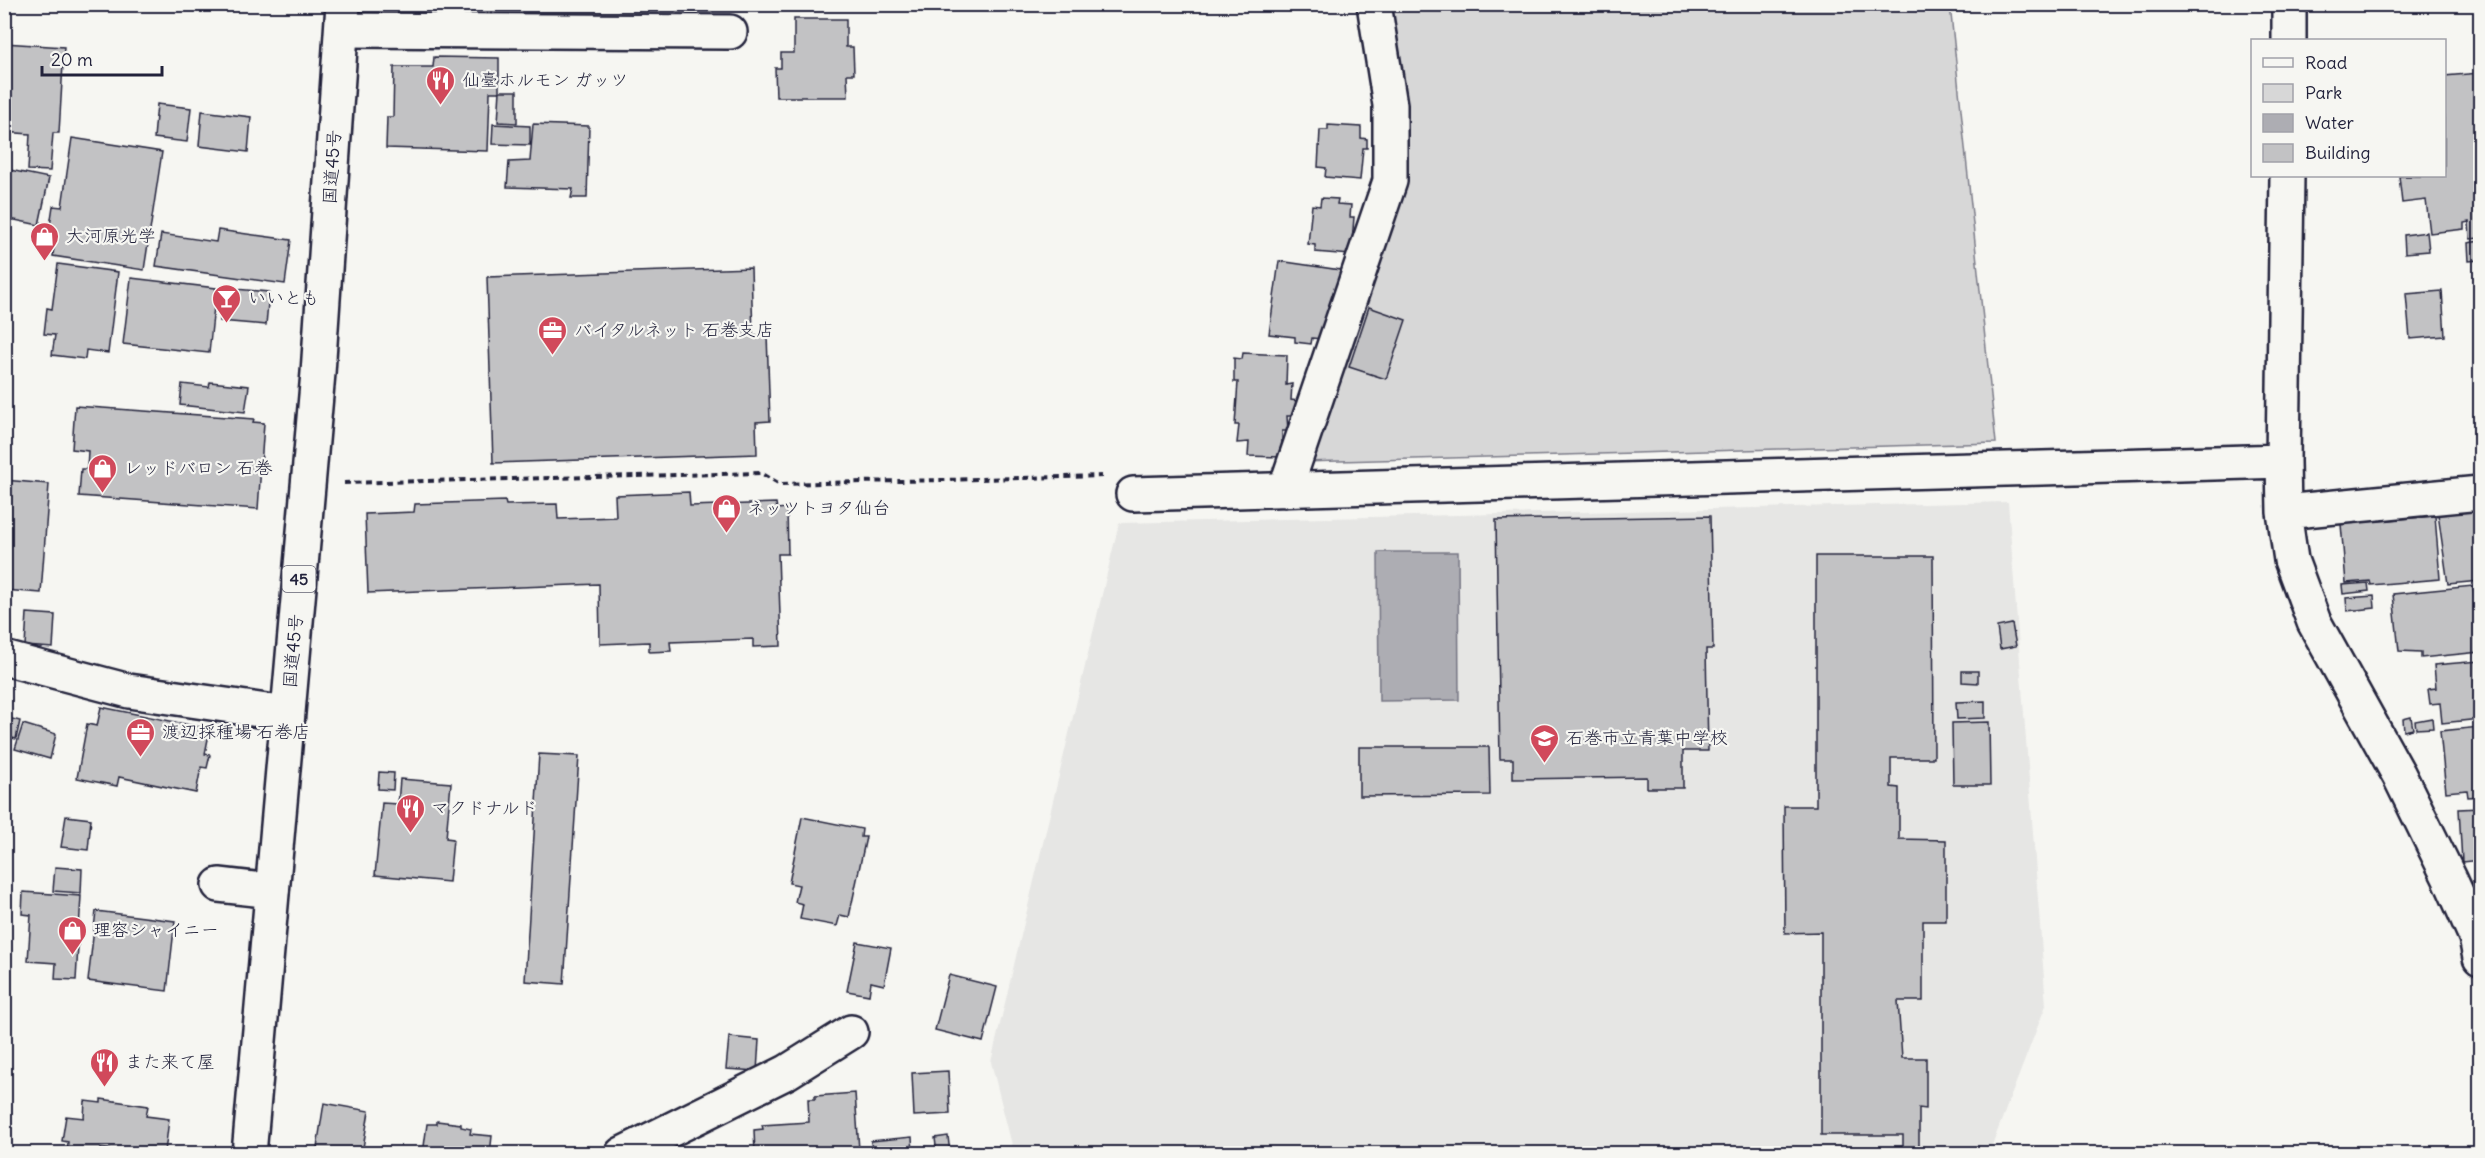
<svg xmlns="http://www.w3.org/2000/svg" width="2485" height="1158" font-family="Delius,'Klee One',sans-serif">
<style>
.built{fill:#e6e6e4}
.green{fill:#d7d7d7;stroke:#7c7c89;stroke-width:1.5}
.water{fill:#adadb3;stroke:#757583;stroke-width:1.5}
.building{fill:#c2c2c4;stroke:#22223b;stroke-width:1.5}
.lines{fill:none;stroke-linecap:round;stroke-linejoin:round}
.minor-casing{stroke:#22223b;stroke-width:38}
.highway-casing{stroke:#22223b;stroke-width:38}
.path{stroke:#22223b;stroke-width:4;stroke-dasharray:6 4.5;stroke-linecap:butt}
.minor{stroke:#f6f6f2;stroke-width:33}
.highway{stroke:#f6f6f2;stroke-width:33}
.labels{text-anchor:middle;stroke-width:4.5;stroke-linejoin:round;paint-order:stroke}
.shield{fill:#f6f6f2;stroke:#626272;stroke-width:1.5}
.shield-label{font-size:16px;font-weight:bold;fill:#22223b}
.poi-label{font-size:18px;fill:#22223b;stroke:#f6f6f2;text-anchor:start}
.street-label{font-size:18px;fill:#22223b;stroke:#f6f6f2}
</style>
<rect width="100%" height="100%" fill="#f6f6f2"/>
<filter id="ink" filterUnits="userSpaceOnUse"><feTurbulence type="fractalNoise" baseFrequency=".0167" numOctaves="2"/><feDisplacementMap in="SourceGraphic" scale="12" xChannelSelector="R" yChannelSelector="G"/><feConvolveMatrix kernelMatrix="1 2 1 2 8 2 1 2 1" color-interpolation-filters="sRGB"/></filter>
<g filter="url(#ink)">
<path class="built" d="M2008 502 2046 1005 1989 1153H1014L991 1062 1119 523Z"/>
<path class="green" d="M1385 5H1950L1996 443 1303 462 1403 179Z"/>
<path class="water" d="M1378 552H1458L1459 700 1379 701Z"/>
<path class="building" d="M673 4H730V7L673 6Z
M794 19H846V47H853L854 74H847L848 97H776L775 68H781V53H794Z
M4 43 64 47 59 133H53L50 171 28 170 30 134 4 132Z
M434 57 499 58V92H490L488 151 386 148 387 117H393L394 67H433Z
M2480 73V238L2470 239 2469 222 2464 223V229L2430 233 2426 200 2402 203 2399 176H2444V76Z
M500 91H517V123L498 122Z
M157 104 191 108 187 142 154 138Z
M202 111 251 117 248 152 199 146Z
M493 124 530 126V145L492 144Z
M533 124 589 126 587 198H571L573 189 507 187 509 162 530 161Z
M1328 125 1361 127V138L1367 139V148H1363L1360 180 1325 177 1326 168 1318 167 1320 130H1328Z
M72 138 162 152 144 270 53 256 54 246 47 245 53 206 62 207Z
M10 170 49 178 39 225 5 218 4 194Z
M1321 198 1338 199 1337 204 1351 205 1350 217H1354L1351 255 1315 252V245L1308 244 1312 205 1320 206Z
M218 230 291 240 285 284 156 266 161 234 216 242Z
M2427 232 2429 251 2405 253 2404 235Z
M2480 241V260L2469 261 2468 243Z
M1279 261 1340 270 1333 319 1323 339 1312 338 1311 344 1295 342V337L1269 334Z
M58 264 118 272 108 353 86 350 85 359 52 355 55 335 44 334 47 308 52 309Z
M751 268 753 336 767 335 770 421 756 422 757 454 493 463 487 277Z
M131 278 216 288 209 353 123 344Z
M224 288 269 292 266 325 220 321Z
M2442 291 2445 336 2410 339 2406 294Z
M1369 307 1406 320 1386 379 1349 367Z
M1243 353 1287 355 1286 385 1292 384 1291 400 1298 401V416H1287L1288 431H1282V457L1248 456 1249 442 1237 443 1239 425H1235L1238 382H1234V358L1242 359Z
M210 382 249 386 245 412 180 405 182 384 209 387Z
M75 406 254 419 253 422 264 423 258 509 79 496 81 469H87L88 451 72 449Z
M4 480 49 484 41 593 4 590Z
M689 492 690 506 776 503 777 509 787 508 788 554H778L781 646 753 647V639L670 642 671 651 649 652V642L600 644 599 584 368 593 365 514 414 512 415 504 505 501 506 505 557 504 558 519 616 517 615 495Z
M2475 511 2480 581 2448 584 2438 514Z
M1710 516 1713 649H1706L1708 751H1683V788H1647V777L1513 779V759H1500L1496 520Z
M2435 516 2440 579 2371 585 2370 581 2346 583 2341 524Z
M1816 556H1933L1934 758H1891V787L1899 788V839L1946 840V921H1923V1001H1898L1902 1058H1926V1109L1919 1108V1149H1903V1135H1821V932L1785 933 1784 806H1816Z
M2368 583 2369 591 2343 594 2342 585Z
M2473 586 2477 619H2480V652L2421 658V652L2399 651 2393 594Z
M2374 596 2375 608 2347 611 2346 598Z
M27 613 55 615 53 648 25 646Z
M2012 624 2016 646 2000 649 1997 627Z
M2480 661V719L2442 723 2440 703 2430 704 2428 689 2436 688 2434 665Z
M1962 671H1978V683L1962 682Z
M1985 701V718L1957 719 1956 702Z
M101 707 210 729 205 754 210 755 207 768 201 767 196 793 119 777 117 786 77 778 87 724 97 726Z
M4 717 20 721 16 739 4 736Z
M2411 717 2413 729 2404 731 2403 719Z
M2432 718 2433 728 2416 729 2415 721Z
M1989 722 1990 785H1953L1952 723Z
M23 724 56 734 50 759 15 749Z
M2480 727V796L2468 797 2467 790 2446 792 2440 731Z
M1359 747H1489L1490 795 1359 796Z
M539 754 579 756 564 984 525 981Z
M379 772 394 773 393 790 378 789Z
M400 779 451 783 446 838 453 839 449 882 375 875 382 803 398 804Z
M2480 808V867V860L2462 862 2459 809Z
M66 816 91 819 88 850 61 847Z
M802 817 862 829 861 837H866L849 917 840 915 837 926 800 919 803 904 795 902 799 885 789 883Z
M55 867 82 869 81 893 53 891Z
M23 892 81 896 76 980 55 979 56 963 28 961 31 915 22 914Z
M96 911 175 921 167 991 88 981Z
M857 942 891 948 884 985 871 982 869 995 847 991Z
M949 975 997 987 983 1042 935 1030Z
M729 1037 759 1040 757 1071 726 1069Z
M948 1071 950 1114 914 1116 912 1073Z
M855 1093 859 1150 821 1154H755L754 1130 763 1129 762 1125 809 1122 808 1099H815V1096Z
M101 1099 148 1106 146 1116 169 1119 165 1152 142 1149 141 1154H139L101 1148 100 1154H67L68 1142 62 1141 66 1116 84 1118 85 1101 101 1103Z
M324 1103 369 1111 362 1154H316Z
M437 1121 461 1124V1127L471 1129 470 1134 492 1136 490 1154H423L427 1124H437Z
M948 1136 950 1154H937L935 1138Z
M912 1137 913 1154H872L871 1141Z"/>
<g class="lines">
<defs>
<path id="minor" d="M342 30 730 32
M2289 40V4
M2287 176 2283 461 2284 512 2291 560 2314 622 2399 775 2450 879 2476 937 2480 958
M1285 490 1390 181V105L1374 4
M1133 494 2283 461
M2284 512 2480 493
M4 658 129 691 287 714
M219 885 272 891
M622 1154 787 1072 851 1032"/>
<path id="highway" d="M249 1154 318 373 343 4"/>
</defs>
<use href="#minor" class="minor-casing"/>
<use href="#highway" class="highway-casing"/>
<path class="path" d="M344 483 761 473 780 484 1102 476"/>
<use href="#minor" class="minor"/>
<use href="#highway" class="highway"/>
</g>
</g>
<defs>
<symbol id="restaurant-pin" viewBox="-11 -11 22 30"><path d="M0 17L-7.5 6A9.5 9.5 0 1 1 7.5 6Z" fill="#d1495b" stroke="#f6f6f2"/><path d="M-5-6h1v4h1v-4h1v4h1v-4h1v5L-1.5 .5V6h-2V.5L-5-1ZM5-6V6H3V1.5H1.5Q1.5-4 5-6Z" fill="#fff"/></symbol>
<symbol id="shop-pin" viewBox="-11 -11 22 30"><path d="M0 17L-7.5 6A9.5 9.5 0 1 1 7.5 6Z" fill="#d1495b" stroke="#f6f6f2"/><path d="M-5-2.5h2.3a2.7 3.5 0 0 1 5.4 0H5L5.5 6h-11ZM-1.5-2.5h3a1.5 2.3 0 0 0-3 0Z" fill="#fff"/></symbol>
<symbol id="bar-pin" viewBox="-11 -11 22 30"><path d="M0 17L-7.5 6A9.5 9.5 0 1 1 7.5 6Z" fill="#d1495b" stroke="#f6f6f2"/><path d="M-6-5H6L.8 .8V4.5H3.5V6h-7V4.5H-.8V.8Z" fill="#fff"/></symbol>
<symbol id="office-pin" viewBox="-11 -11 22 30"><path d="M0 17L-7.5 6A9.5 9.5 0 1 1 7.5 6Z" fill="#d1495b" stroke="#f6f6f2"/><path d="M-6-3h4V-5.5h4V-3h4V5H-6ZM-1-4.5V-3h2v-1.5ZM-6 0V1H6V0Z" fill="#fff"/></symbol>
<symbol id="school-pin" viewBox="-11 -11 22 30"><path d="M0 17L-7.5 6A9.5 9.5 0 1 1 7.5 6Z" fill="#d1495b" stroke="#f6f6f2"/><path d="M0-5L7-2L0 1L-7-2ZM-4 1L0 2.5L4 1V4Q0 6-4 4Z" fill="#fff"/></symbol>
</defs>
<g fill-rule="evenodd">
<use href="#restaurant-pin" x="424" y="64" width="33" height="45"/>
<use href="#shop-pin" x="28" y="220" width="33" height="45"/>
<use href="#bar-pin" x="210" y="282" width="33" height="45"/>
<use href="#office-pin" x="536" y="314" width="33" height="45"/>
<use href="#shop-pin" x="86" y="452" width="33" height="45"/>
<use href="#shop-pin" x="710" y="492" width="33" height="45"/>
<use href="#office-pin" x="124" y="716" width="33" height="45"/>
<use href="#school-pin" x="1528" y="722" width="33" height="45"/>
<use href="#restaurant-pin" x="394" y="792" width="33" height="45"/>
<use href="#shop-pin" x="56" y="914" width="33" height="45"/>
<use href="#restaurant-pin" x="88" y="1046" width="33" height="45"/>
</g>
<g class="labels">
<rect class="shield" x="282.5" y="566" width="33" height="26" rx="4.5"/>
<g class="shield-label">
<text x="299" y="585">45</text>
</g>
<g class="poi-label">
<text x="462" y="86">仙臺ホルモン ガッツ</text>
<text x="66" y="242">大河原光学</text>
<text x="248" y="304">いいとも</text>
<text x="574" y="336">バイタルネット 石巻支店</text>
<text x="124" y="474">レッドバロン 石巻</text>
<text x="747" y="514">ネッツトヨタ仙台</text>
<text x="162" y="738">渡辺採種場 石巻店</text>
<text x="1566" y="744">石巻市立青葉中学校</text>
<text x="431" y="814">マクドナルド</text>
<text x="93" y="936">理容シャイニー</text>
<text x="125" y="1068">また来て屋</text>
</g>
<g class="street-label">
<text transform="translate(332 167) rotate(-86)" y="6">国道45号</text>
<text transform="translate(293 651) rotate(-85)" y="6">国道45号</text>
</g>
</g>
<rect width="2485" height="1158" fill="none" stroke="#f6f6f2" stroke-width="24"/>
<rect x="12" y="12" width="2461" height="1134" fill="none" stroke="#22223b" stroke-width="2" filter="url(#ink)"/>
<rect x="2251" y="39" width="195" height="138" fill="#f6f6f2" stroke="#a1a1a9" stroke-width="1.5"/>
<rect x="2263" y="58" width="30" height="9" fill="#f6f6f2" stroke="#a1a1a9" stroke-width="1.5"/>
<text x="2305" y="69" font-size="18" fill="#22223b">Road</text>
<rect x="2263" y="84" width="30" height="18" fill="#d7d7d7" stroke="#a1a1a9" stroke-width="1.5"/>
<text x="2305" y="99" font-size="18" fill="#22223b">Park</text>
<rect x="2263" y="114" width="30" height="18" fill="#adadb3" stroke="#a1a1a9" stroke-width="1.5"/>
<text x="2305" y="129" font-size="18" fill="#22223b">Water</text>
<rect x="2263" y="144" width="30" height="18" fill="#c2c2c4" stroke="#a1a1a9" stroke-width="1.5"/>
<text x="2305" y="159" font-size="18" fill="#22223b">Building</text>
<path d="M42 66v9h120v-9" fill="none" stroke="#22223b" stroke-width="3"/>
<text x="51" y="66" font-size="18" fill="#22223b" stroke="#f6f6f2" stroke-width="4.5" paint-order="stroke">20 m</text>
</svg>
